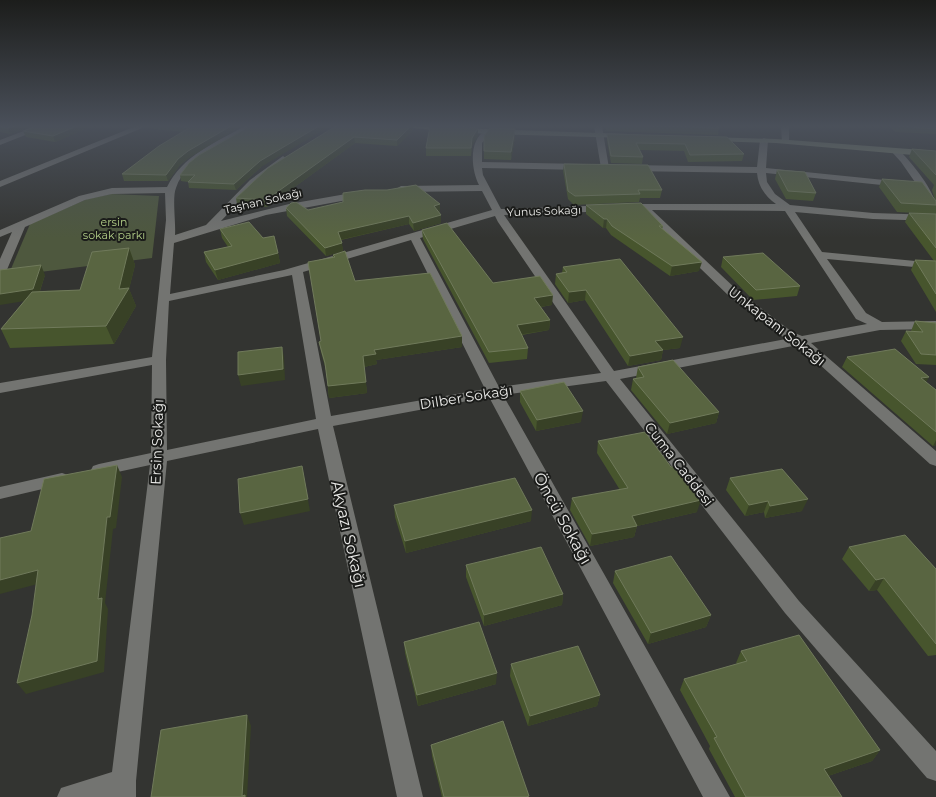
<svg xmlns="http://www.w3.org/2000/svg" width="936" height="797" font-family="Montserrat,sans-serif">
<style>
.green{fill:#4e583e}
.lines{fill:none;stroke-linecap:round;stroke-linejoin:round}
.street{fill:#737471;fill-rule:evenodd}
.secondary{fill:#7e8770;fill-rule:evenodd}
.wall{fill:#47552d}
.shaded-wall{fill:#384126}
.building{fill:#596541;stroke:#707a5b}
.labels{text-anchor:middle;stroke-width:4;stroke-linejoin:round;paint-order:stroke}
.far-street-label{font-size:11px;fill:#eaeae8;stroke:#1b1c1a}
.far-park-label{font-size:11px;fill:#b2ce87;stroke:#1b1c1a}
.street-label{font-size:14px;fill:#eaeae8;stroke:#1b1c1a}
.near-street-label{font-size:16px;fill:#eaeae8;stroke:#1b1c1a}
</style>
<rect width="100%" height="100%" fill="#333431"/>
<path class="green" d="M111 194 159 196 152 258 8 276 30 224 87 199Z"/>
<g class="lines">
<path class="street" d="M37 126H48L0 145V140Z
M136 126H147L0 187V181Z
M245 126H254C232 147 186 156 176 188 172 197 176 223 175 235L206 225 250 180 283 156 287 159 286 161 257 183 221 221 289 204 363 191 368 194 363 197 266 215 174 243 170 294 284 270 492 210 482 191 401 192 396 189 401 186 479 185C471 170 468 138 487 130L491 132 482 143V162L584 164 588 167 584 170 482 168 483 175 501 209 643 204H776C765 196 758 186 757 173L629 171 625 168 629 165 757 167 760 140 764 138 768 140 766 168 904 182 906 184 901 187 766 173 767 182 775 194 790 205 873 213 936 215V221L873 219 795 212 822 252 936 263V269L827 259 866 313 882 322 936 321V329L880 330 811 343 936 451V466L930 464 798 345 620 379 799 601 936 751V781L927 778 785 613 606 381 503 395 730 797H703L489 397 333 426 423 797H397L318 429 167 461 136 781V797H57L61 788 112 772 150 465 99 476 93 474 91 470 93 466 99 464 151 453 152 365 0 393V383L152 357 166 220 165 193 112 194 85 200 25 227 6 272 0 275V259L12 232 0 237V230L79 196 112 188 167 187C182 156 216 142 245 126ZM643 210 644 214 729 296 786 339 614 371 504 215ZM652 210 785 211 856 319 867 324 802 336 792 332 737 290ZM495 216 498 222 601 373 499 387 420 238ZM411 240 485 389 331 416 303 272ZM292 275 316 419 167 450 166 360 169 301Z
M594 126H602L609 168 608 170H602L601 168Z
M781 126H789V144L782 142Z
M892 149H898C911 162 936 191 936 209L933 208 901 162 891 151Z
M62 473 68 475 71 479 68 483 0 499V487Z"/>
<path class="secondary" d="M407 126 628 134 632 136 628 138 487 134 411 128Z
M708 137 776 139 936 151V157L776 143 711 141 707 139Z"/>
</g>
<path class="wall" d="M0 126H32L10 134 0 132Z
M92 126 55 142 26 137 23 131Z
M147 126H241L190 157 180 165 168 181H124L122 174 182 132 147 128Z
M336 126 413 130 397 146 355 143 267 207 237 204 236 198Z
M470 126H529V127Z
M604 126H717L719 128 718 135 606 131Z
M890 126H936V134L895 132Z
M245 129 261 167 236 190 189 188 188 182 181 181 180 175Z
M607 134 727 137 744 154 742 161 688 162 684 151 640 150 643 157 642 164 611 163 607 141Z
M478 135 472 146 471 156H426V148Z
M484 136 515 137 511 160 484 159Z
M912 149 936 151V214L897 212 879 187 882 179 935 200 932 190 934 185 909 157Z
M564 164 662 190 660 198H640L639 202 574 205 568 199 563 171Z
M777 170 816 193 813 201 786 199 775 179Z
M440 204V212H439L441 215V223L414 231 409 224 341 240 343 251 326 256 287 216 286 208 308 210Z
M586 205 663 226 662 229 699 271 670 276 611 235 606 228H603L586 214Z
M909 213 936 214V312L911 270 915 260 934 261 905 222Z
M220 229 263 238 278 253 280 263 218 280 206 262 204 252 228 247 222 238Z
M422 230 493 283 552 305 541 307 550 320 549 330 522 335 528 348 527 359 489 363 423 239Z
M129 248 135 265 129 289 136 306 114 344 10 348 1 329 24 301 45 275 40 291 80 290Z
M333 255 355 281 462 347 376 360 377 364 364 367 367 393 329 398 326 370 321 352 319 342 321 341Z
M723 257 800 286 797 296 753 300 721 267Z
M563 267 680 348 663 350 661 360 628 366 585 300 568 303 555 284 556 274 562 273Z
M915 321 936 323V365L916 364 901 341 906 331H911Z
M847 357 926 382 936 390V445L933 446 842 367Z
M638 367 719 412 716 423 667 434 631 390 633 379 636 378Z
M520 391 581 422 536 431 520 402Z
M598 441 697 512 637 526 634 537 590 546 570 510 572 498 620 490 597 453Z
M730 478 802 511 765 518 764 512 745 516 726 490Z
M394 505 531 521 406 553 395 517Z
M849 547 936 569V655L928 656 877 590 869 591 842 559Z
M466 565 563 594 562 605 484 626 466 577Z
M615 571 711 615 706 627 648 644 613 583Z
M404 642 496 684 418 706 405 653Z
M741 651 880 750 872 761 828 776 842 797H735L709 749 710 746 680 690 684 679 737 664 736 663Z
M511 664 600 695 597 706 528 726 510 676Z
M431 745 529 796V797H442L432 756Z"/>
<path class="shaded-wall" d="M15 126H32L10 134 8 128Z
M77 126H92L55 142 53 136Z
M231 126H241L190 157 180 165 168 181 166 175 178 159 188 151Z
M319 126H330L261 167 236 190 234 184 260 161Z
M411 126H413V130L397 146V140Z
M478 128V135L472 146 471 156 472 138Z
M515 129V137L511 160V152Z
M354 137 355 143 267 207 266 200Z
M440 204V212L434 214V206Z
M441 215V223L414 231 413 223Z
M409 216V224L339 240 338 232Z
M604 219H607L606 228H603Z
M342 243 343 251 326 256 325 248Z
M129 248 135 265 129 289 136 306 114 344 106 326 119 289Z
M278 253 280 263 218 280 215 270Z
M702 262 699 271 670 276 672 266Z
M41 265 45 275 37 299 0 305V294Z
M586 290 585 300 568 303 569 292Z
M553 295 552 305 533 308 534 298Z
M550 320 549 330 517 335V325Z
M462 336V347L376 360 377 364 364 367 363 356 374 350Z
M683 337 680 348 663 350 661 360 628 366 630 356 655 341Z
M282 347 284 357 285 380 241 386 238 375Z
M929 377 923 388 921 378Z
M366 382 367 393 329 398 328 386Z
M583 411 581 422 536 431 537 420Z
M719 412 716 423 667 434 670 423Z
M936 440V445L933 446Z
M117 465 122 477 116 528 113 529 105 603 108 609 104 672 26 694 17 683 98 599 107 517Z
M302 466 310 511 244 525 240 513Z
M808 499 802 511 765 518 770 506Z
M701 500 697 512 637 526 634 537 590 546 592 534 632 516Z
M768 501 764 512 745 516 749 505Z
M532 510 531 521 406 553 405 541Z
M38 570 45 582 0 594V580Z
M884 578 877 590 869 591 876 580Z
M563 594 562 605 484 626V615Z
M711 615 706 627 648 644 651 633Z
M497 673 496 684 418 706 417 695Z
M600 695 597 706 528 726 530 716Z
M247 715 251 726 247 797H242V796Z
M880 750 872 761 816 780 824 769Z"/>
<path class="building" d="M0 126H15L8 128 0 127Z
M37 126H77L53 136 23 131Z
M173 126H231L188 151 178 159 166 175 122 174 159 146 189 128Z
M248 126H319L260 161 234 184 188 182 195 175H180L189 163 199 155 245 129Z
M336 126H411L397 140 354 137 266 200 236 198 268 168Z
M430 126H457L478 128 472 138 471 148H426Z
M650 126H717L719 128Z
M897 126H936V129Z
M490 128 515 129 511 152 484 151V136Z
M607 134 727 137 744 154 690 155 685 144 636 143 643 157 611 156Z
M912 149 936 151V175Z
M564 164 648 165 662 190H638L640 194 575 196 568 191Z
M777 170 805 172 816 193 788 191Z
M882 179 922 182 936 201V205L901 203Z
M416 185 440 204 434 206 441 215 413 223 409 216 338 232 342 243 325 248 286 208 291 203 296 202 308 210 343 202V193L365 190H387Z
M641 203 663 226H659L702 262 672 266 612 226 607 219H604L586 205Z
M909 213 936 214V248Z
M249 222 263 238 274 236 278 253 215 270 204 252 232 246 220 229Z
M447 223 493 283 540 276 553 295 534 298 550 320 517 325 528 348 489 352 422 230Z
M129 248 119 289 129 288 106 326 1 329 32 292 80 290 92 252Z
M345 251 355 281 430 273 462 336 374 350 376 354 363 356 366 382 328 386 325 363 319 342 321 341 308 262 335 257 333 255Z
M763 253 800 286 756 290 723 257Z
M620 259 683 337 655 341 663 350 630 356 586 290 569 292 556 274 567 272 563 267Z
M915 260 936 261V294Z
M41 265 33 289 0 294V270Z
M915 321 936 323V355L921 354 906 331 923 332Z
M282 347 283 369 238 375V352Z
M895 349 929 377 921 378 936 390V432L847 357Z
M673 360 719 412 670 423 633 379 644 377 638 367Z
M564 382 583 411 537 420 520 391Z
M645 432 671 467 676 466 701 500 632 516 637 526 592 534 572 498 628 488 598 441Z
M117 465 110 517H107L98 599 102 598 97 661 17 683 32 615 38 570 0 580V538L31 531 44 479Z
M302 466 308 499 240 513 238 479Z
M782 469 808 499 770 506 768 501 749 505 730 478Z
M515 478 532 510 405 541 394 505Z
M905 535 936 569V644L884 578 876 580 849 547Z
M541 547 563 594 484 615 466 565Z
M671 556 711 615 651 633 615 571Z
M479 622 497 673 417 695 404 642Z
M799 635 880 750 824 769 842 797H746L714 738 717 737 684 679 747 661 741 651Z
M578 646 600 695 530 716 511 664Z
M247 715 242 796 245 795V797H151L161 730Z
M503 721 529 796 526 797H444L431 745Z"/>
<linearGradient id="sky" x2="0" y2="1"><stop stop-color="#1c1d1b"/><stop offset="0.53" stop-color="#4a505a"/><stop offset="1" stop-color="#4a505a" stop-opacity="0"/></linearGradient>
<rect width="936" height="238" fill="url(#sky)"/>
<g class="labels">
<g class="far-street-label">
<text transform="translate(263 201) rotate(-13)" y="4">Taşhan Sokağı</text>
<text transform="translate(544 211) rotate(-2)" y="4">Yunus Sokağı</text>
</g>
<g class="far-park-label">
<text x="114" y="226">ersin<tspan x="114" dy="13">sokak parkı</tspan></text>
</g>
<g class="street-label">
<text transform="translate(777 326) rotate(38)" y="5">Unkapanı Sokağı</text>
<text transform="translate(466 397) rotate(-9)" y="5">Dilber Sokağı</text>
<text transform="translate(157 442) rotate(-88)" y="5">Ersin Sokağı</text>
<text transform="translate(679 464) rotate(52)" y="5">Cuma Caddesi</text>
</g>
<g class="near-street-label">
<text transform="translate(563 518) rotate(61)" y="6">Öncü Sokağı</text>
<text transform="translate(349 534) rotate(77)" y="6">Akyazı Sokağı</text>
</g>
</g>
</svg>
